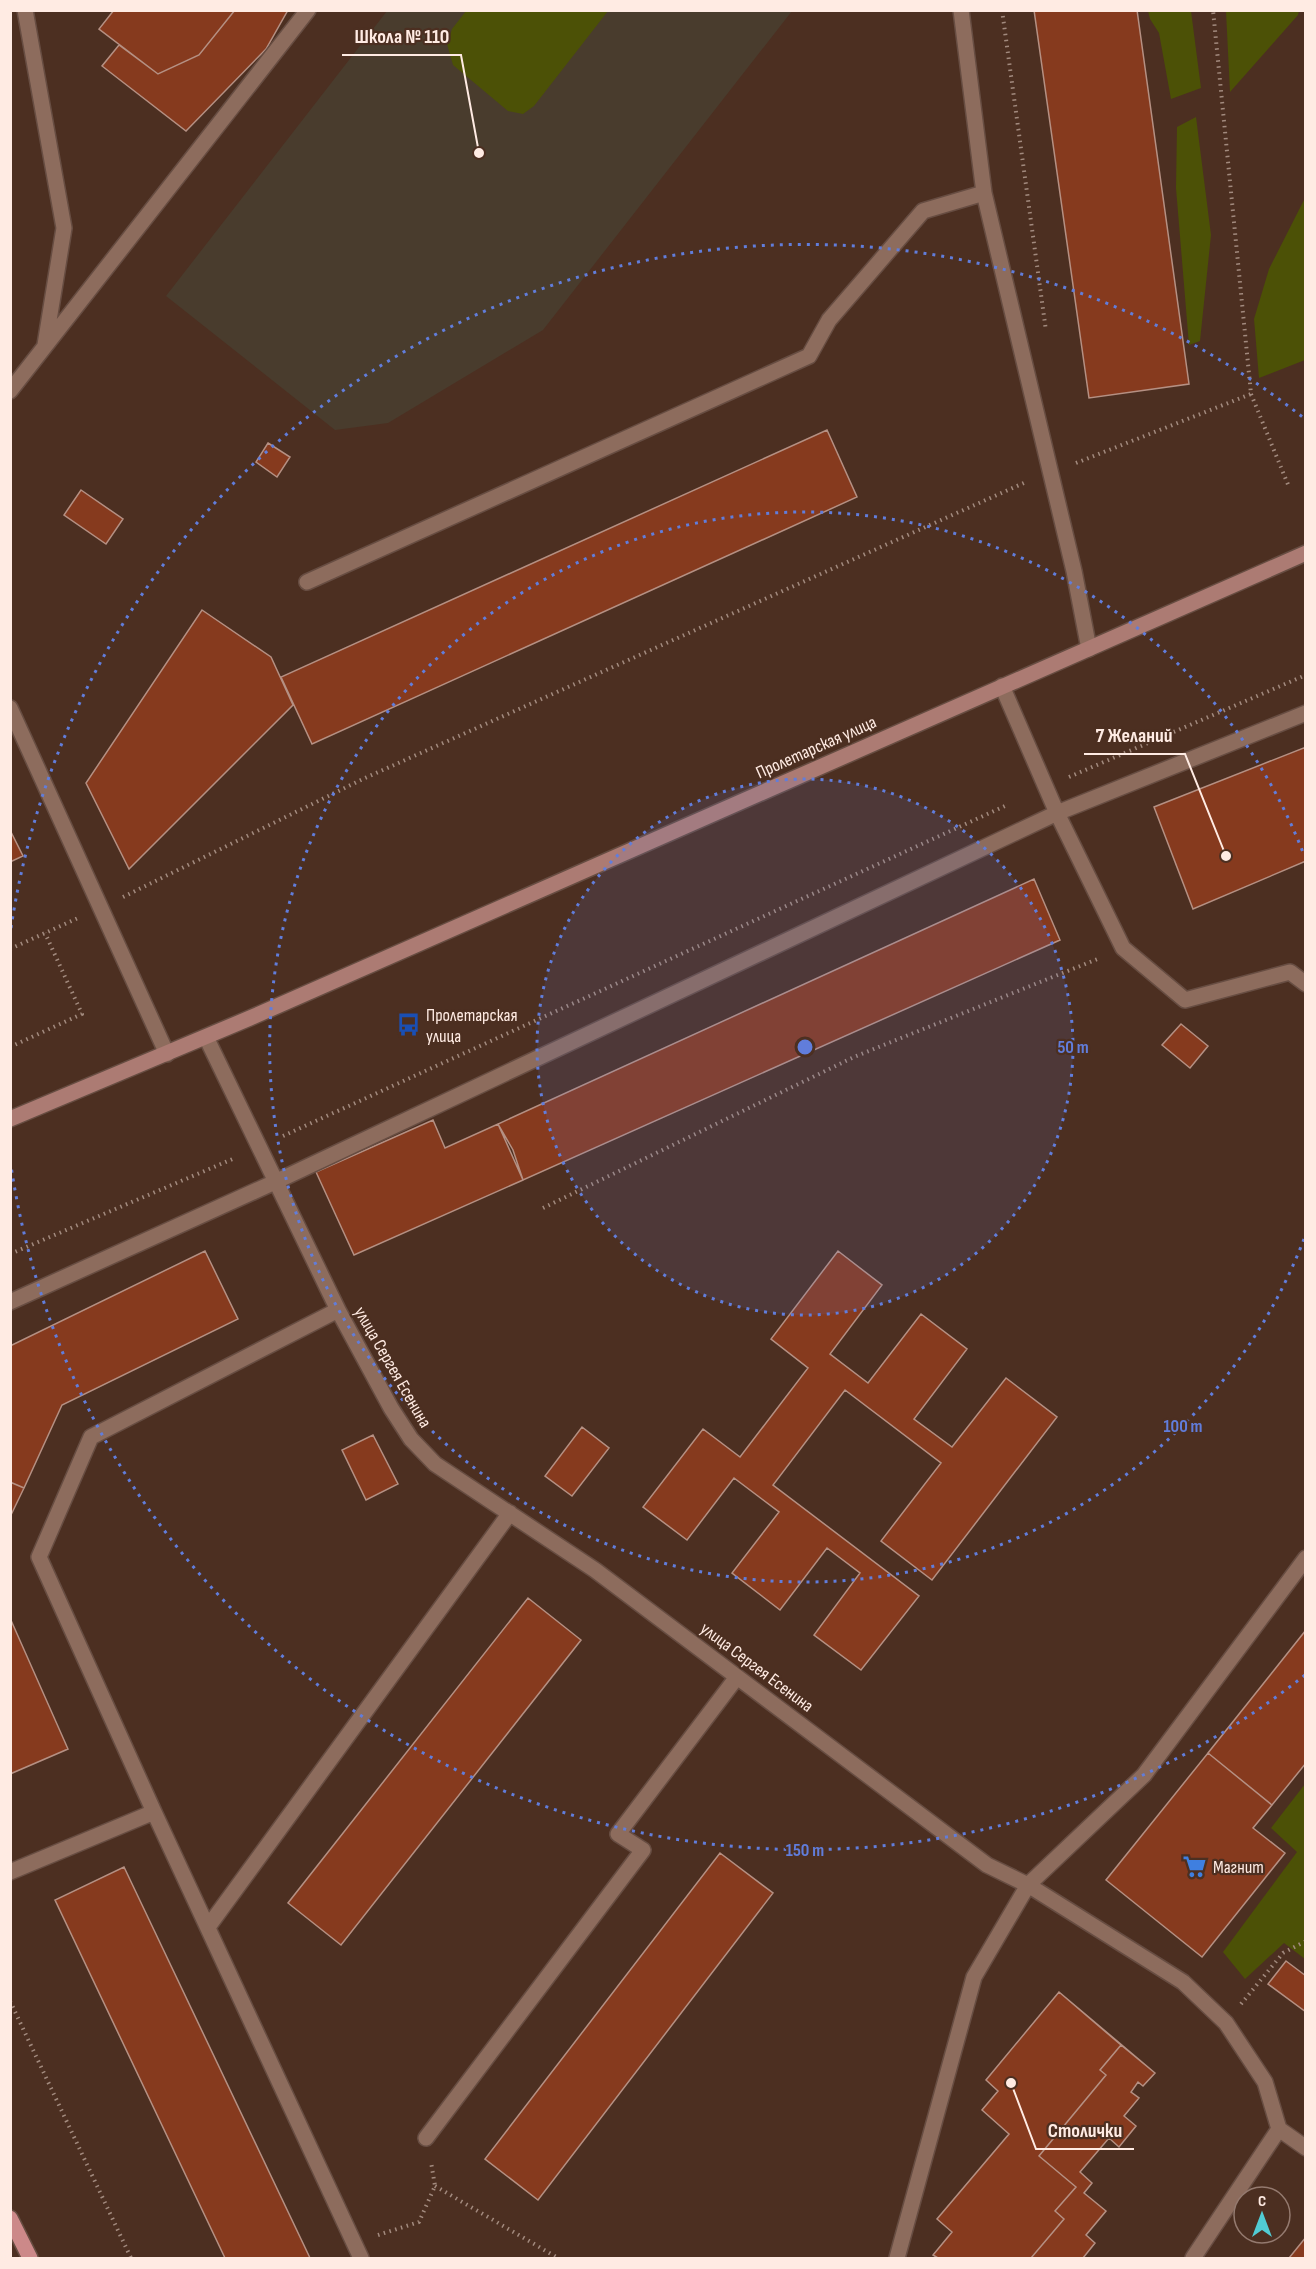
<svg xmlns="http://www.w3.org/2000/svg" width="1316" height="2269" font-family="'Sofia Sans Condensed',sans-serif">
<style>
.education{fill:#493c2d}
.green{fill:#4c5106}
.building{fill:#863a1e;stroke:#b59083;stroke-width:1.5}
.lines{fill:none;stroke-linecap:round;stroke-linejoin:round}
.lane-casing{stroke:#674d42;stroke-width:18}
.secondary-casing{stroke:#674d42;stroke-width:18}
.primary-casing{stroke:#674d42;stroke-width:18}
.path{stroke:#a28a7e;stroke-width:4;stroke-dasharray:1.5 4.5;stroke-linecap:butt}
.lane{stroke:#8d6c5d;stroke-width:15}
.secondary{stroke:#ac7b73;stroke-width:15}
.primary{stroke:#cc8989;stroke-width:15}
.ring{fill:none;stroke:#617ddb;stroke-width:3;stroke-dasharray:3 6}
.labels{text-anchor:middle;stroke-width:4.5;stroke-linejoin:round;paint-order:stroke}
.street-label{font-size:18px;fill:#ffebe3;stroke:#4c2f21}
.poi-label{font-size:18px;fill:#ffebe3;stroke:#4c2f21;text-anchor:start}
.centre{fill:#617ddb;stroke:#4c2f21;stroke-width:3}
.ring-label{font-size:18px;text-anchor:middle;font-weight:bold;fill:#617ddb;stroke:#4c2f21;stroke-width:4.5;stroke-linejoin:round;paint-order:stroke}
.leader{fill:none;stroke:#ffebe3;stroke-width:2}
.callout-dot{fill:#ffebe3;stroke:#4c2f21;stroke-width:2}
.callout-label{font-size:20px;text-anchor:middle;font-weight:bold;fill:#ffebe3;stroke:#4c2f21;stroke-width:4.5;stroke-linejoin:round;paint-order:stroke}
</style>
<rect width="100%" height="100%" fill="#4c2f21"/>
<path class="education" d="M387 11H792L543 330 388 423 335 430 166 296Z"/>
<path class="green" d="M466 11V10L608 11 534 106 523 114 508 111 453 65 447 44 452 29Z
M1148 11H1191L1201 88 1171 99 1159 33 1150 19Z
M1226 11H1299L1298 15 1230 92Z
M1196 117 1211 235 1200 341 1189 345 1176 188 1177 127Z
M1305 198V360L1259 378 1254 319 1269 269Z
M1305 1784V1959L1284 1943 1245 1979 1223 1952 1297 1852 1271 1828Z"/>
<path class="building" d="M114 10H235L199 55 158 74 99 29Z
M235 10H288L266 49 186 131 102 66 119 45 158 74 199 55Z
M1034 10H1137L1189 384 1089 398Z
M827 430 857 497 312 744 281 677Z
M268 443 290 457 277 477 256 462Z
M81 490 123 519 106 544 64 515Z
M202 610 271 657 293 705 129 869 86 783Z
M1306 747V861L1193 909 1154 807Z
M10 830 23 856 10 862Z
M1034 879 1060 940 523 1180 513 1150 498 1124Z
M1181 1024 1208 1046 1190 1068 1162 1045Z
M433 1120 445 1148 498 1124 523 1180 354 1255 316 1172Z
M205 1251 238 1319 62 1405 24 1488 10 1482V1346Z
M838 1251 882 1285 830 1354 868 1383 921 1314 967 1349 914 1419 952 1447 1006 1378 1057 1417 932 1580 881 1541 941 1463 845 1390 773 1485 919 1596 861 1670 814 1635 860 1573 827 1548 780 1610 732 1573 779 1512 734 1478 687 1540 643 1507 703 1429 740 1457 808 1368 771 1339Z
M582 1427 609 1448 572 1496 545 1476Z
M373 1435 398 1484 366 1500 342 1450Z
M10 1482 24 1488 10 1517Z
M528 1598 581 1640 341 1945 288 1903Z
M10 1618 68 1749 10 1774Z
M1306 1630V1763L1272 1805 1208 1753Z
M1208 1753 1272 1805 1253 1828 1285 1853 1202 1957 1106 1880Z
M720 1853 773 1893 538 2200 485 2159Z
M124 1867 310 2258H225L55 1900Z
M1286 1961 1306 1976V2012L1268 1984Z
M1059 1992 1121 2045 1100 2070 1106 2075 1039 2156 1076 2187 1055 2211 1064 2219 1031 2258H938L933 2255 952 2232 937 2219 1009 2134 982 2110 998 2091 986 2080Z
M1059 1992 1155 2073 1143 2086 1138 2082 1131 2092 1139 2098 1124 2116 1136 2126 1119 2147 1109 2138 1080 2172 1092 2183 1084 2193 1106 2211 1086 2235 1095 2243 1083 2258H938L933 2255 952 2232 937 2219 1009 2134 982 2110 998 2091 986 2080Z
M1121 2045 1155 2073 1143 2086 1138 2082 1131 2092 1139 2098 1124 2116 1136 2126 1119 2147 1109 2138 1080 2172 1092 2183 1084 2193 1106 2211 1086 2235 1095 2243 1083 2258H1031L1064 2219 1055 2211 1076 2187 1039 2156 1106 2075 1100 2070Z
M1306 2237V2258H1289Z"/>
<g class="lines">
<defs>
<path id="lane" d="M25 10 64 228 45 345
M984 193 1074 571 1089 649
M10 391 308 10
M307 582 809 356 829 320 923 211 984 193 961 10
M1002 686 1057 813 1123 948 1185 1000 1290 972 1306 984
M10 708 167 1054
M206 1037 338 1310 391 1408 411 1439 435 1464 595 1570 987 1865 1028 1885 1183 1982 1226 2023 1265 2082 1279 2129 1193 2258
M10 1302 275 1182 1057 813 1306 713
M154 1812 39 1557 91 1437 338 1310
M10 1872 154 1812 361 2258
M208 1927 510 1513
M1279 2129 1306 2148
M426 2138 643 1850 618 1834 737 1677
M897 2258 974 1977 1028 1885 1144 1775 1306 1558"/>
<path id="secondary" d="M10 1119 250 1018 1306 553"/>
<path id="primary" d="M10 2218 30 2258"/>
</defs>
<use href="#lane" class="lane-casing"/>
<use href="#secondary" class="secondary-casing"/>
<use href="#primary" class="primary-casing"/>
<path class="path" d="M1002 10 1046 331
M1251 394 1289 487
M1076 463 1251 394 1213 10
M1069 777 1306 675
M123 897 365 778 1026 482
M10 949 78 918
M10 1047 82 1014 45 933
M283 1136 1005 806
M543 1208 854 1057 1100 958
M10 1254 235 1158
M10 2001 131 2258
M1241 2004 1283 1953 1306 1941
M435 2186 558 2258
M378 2235 419 2222 435 2186 431 2162"/>
<use href="#lane" class="lane"/>
<use href="#secondary" class="secondary"/>
<use href="#primary" class="primary"/>
</g>
<circle cx="805" cy="1047" r="268" fill="#617ddb" fill-opacity=".12"/>
<g class="ring">
<circle cx="805" cy="1047" r="268"/>
<path d="M1304 1239A535 535 0 1 1 1304 855"/>
<path d="M1305 1675A803 803 0 0 1 11 1166M11 928A803 803 0 0 1 1305 419"/>
</g>
<defs>
<symbol id="bus-bare" viewBox="-9 -9 18 18"><path d="M-5-6H5V4H4V6H2V4H-2V6H-4V4H-5ZM-3.5-4V0h7V-4ZM-3.5 1.2v1.5H-2V1.2ZM2 1.2v1.5H3.5V1.2Z" fill="#1a4fb4" stroke="#4c2f21" stroke-width="2.5" paint-order="stroke"/></symbol>
<symbol id="supermarket-bare" viewBox="-9 -9 18 18"><path d="M-6-5.5h2.5l.6 2H6L4.5 2H-2.5L-4.4-4H-6ZM-1.5 3.2a1.3 1.3 0 1 0 .1 0ZM3 3.2a1.3 1.3 0 1 0 .1 0Z" fill="#3f7fe0" stroke="#4c2f21" stroke-width="2.5" paint-order="stroke"/></symbol>
</defs>
<g fill-rule="evenodd">
<use href="#bus-bare" x="392" y="1008" width="33" height="33"/>
<use href="#supermarket-bare" x="1178" y="1850" width="33" height="33"/>
</g>
<g class="labels">
<g class="street-label">
<text transform="translate(816 747) rotate(-24)" y="6">Пролетарская улица</text>
<text transform="translate(393 1367) rotate(60)" y="6">улица Сергея Есенина</text>
<text transform="translate(757 1667) rotate(37)" y="6">улица Сергея Есенина</text>
</g>
<g class="poi-label">
<text x="426" y="1021">Пролетарская<tspan x="426" dy="21">улица</tspan></text>
<text x="1213" y="1873">Магнит</text>
</g>
</g>
<circle cx="805" cy="1047" r="9" class="centre"/>
<g class="ring-label">
<text x="1073" y="1053">50 m</text>
<text x="1183" y="1432">100 m</text>
<text x="805" y="1856">150 m</text>
</g>
<path class="leader" d="M479 153L461 55H342M1226 856L1185 754H1084M1011 2083L1036 2149H1134"/>
<g class="callout-dot">
<circle cx="479" cy="153" r="6"/>
<circle cx="1226" cy="856" r="6"/>
<circle cx="1011" cy="2083" r="6"/>
</g>
<g class="callout-label">
<text x="402" y="43">Школа № 110</text>
<text x="1134" y="742">7 Желаний</text>
<text x="1085" y="2137">Столички</text>
</g>
<rect width="1316" height="2269" fill="none" stroke="#ffebe3" stroke-width="24"/>
<g transform="translate(1262 2215)"><circle r="28" fill="#4c2f21" stroke="#947a6f" stroke-width="1.5"/>
<path d="M0-4.5L10 22L0 15L-10 22Z" fill="#51ccd4"/>
<text y="-9" font-size="16" font-weight="bold" text-anchor="middle" fill="#ffebe3">С</text>
</g>
</svg>
